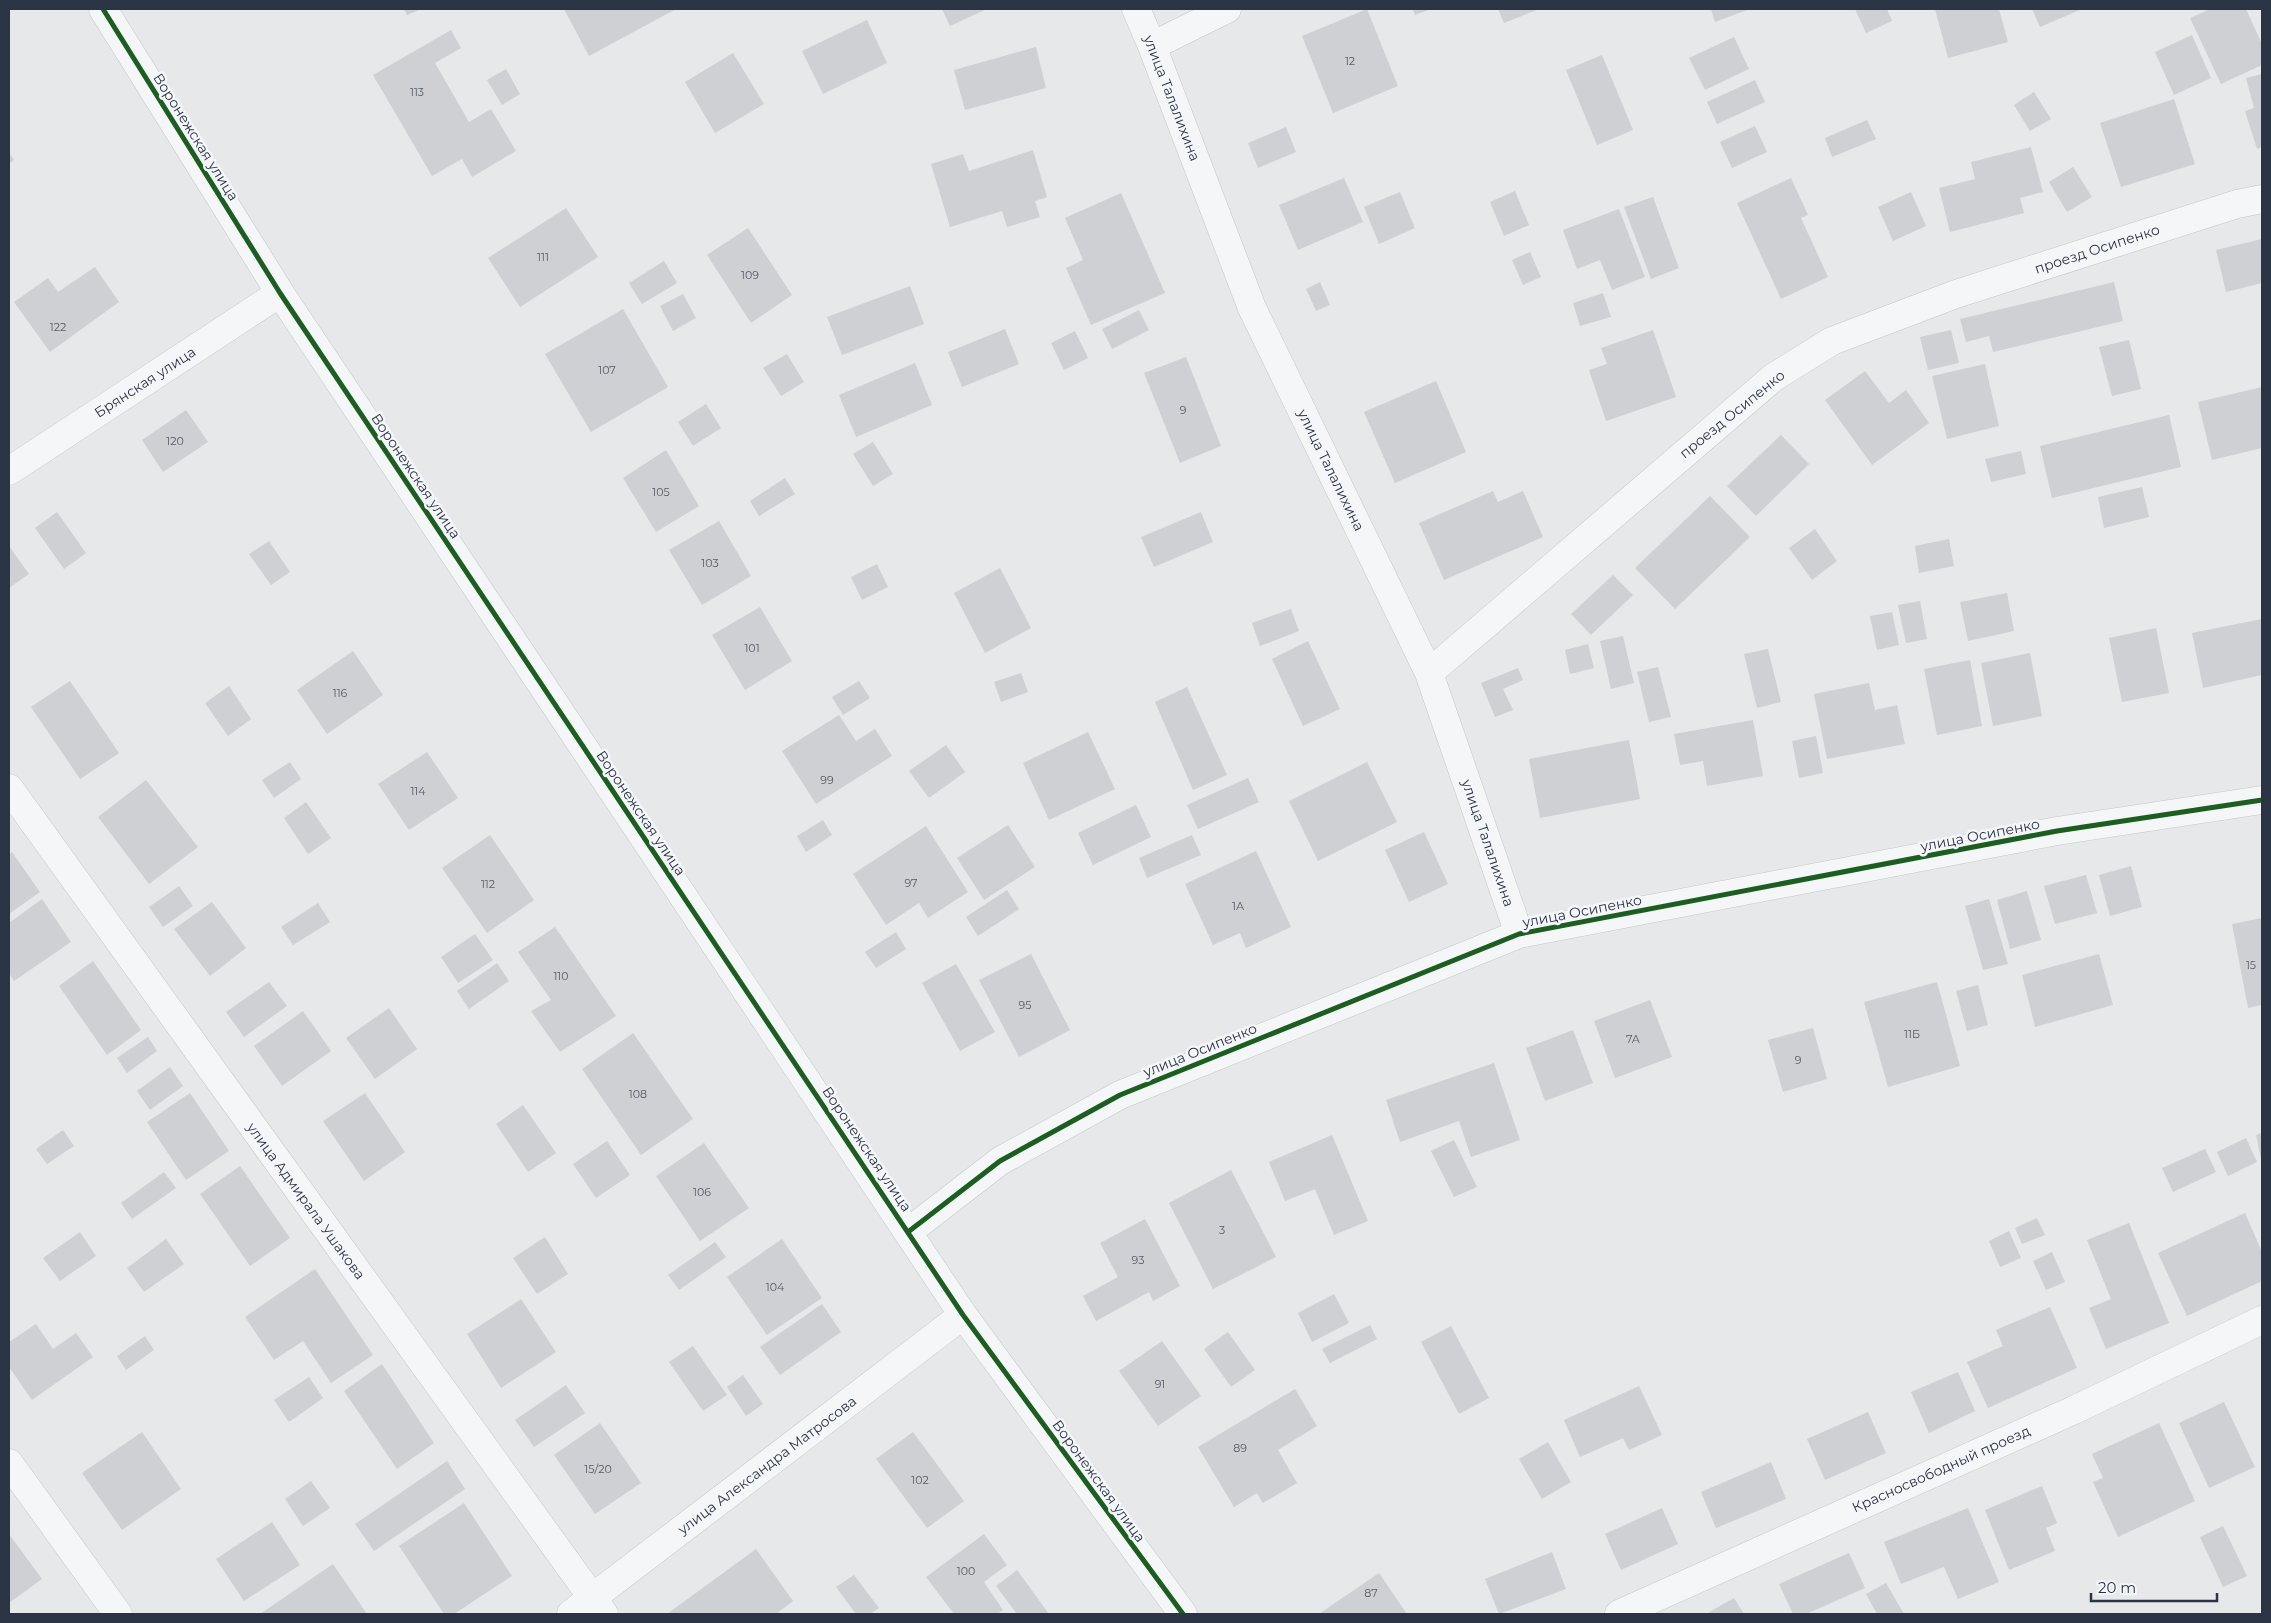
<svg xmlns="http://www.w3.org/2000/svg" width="2271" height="1623" font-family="Montserrat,sans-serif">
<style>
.building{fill:#ced0d3}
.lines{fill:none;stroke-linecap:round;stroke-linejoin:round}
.minor-casing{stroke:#c4c6c8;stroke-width:29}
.minor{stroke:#f5f6f7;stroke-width:28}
.cycleway-casing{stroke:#f4f6f9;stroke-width:8}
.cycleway{stroke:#1b5e20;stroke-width:5}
.labels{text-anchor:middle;stroke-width:5;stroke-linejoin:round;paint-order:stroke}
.number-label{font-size:11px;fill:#545c69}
.street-label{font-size:14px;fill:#2b3445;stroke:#f4f6f9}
</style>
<rect width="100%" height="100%" fill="#e6e8ea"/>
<path class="building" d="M404 9H421L407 15Z
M564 9H676L589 56Z
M942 9H987L950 26Z
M1367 9 1398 86 1333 113 1302 36Z
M1413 9H1431L1415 15Z
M1498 9H1539L1504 23Z
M1711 9H1750L1715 22Z
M1855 9H1887L1892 21 1866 33Z
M1935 9H1999L2008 42 1948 58Z
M2032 9H2082L2040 27Z
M2210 9H2246L2262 44V65L2221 84 2190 18Z
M867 20 887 63 823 94 802 51Z
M451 30 461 48 435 63 469 122 491 109 516 151 472 177 462 159 432 176 373 75Z
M2192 35 2211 78 2174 95 2155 52Z
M1734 37 1749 69 1705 90 1689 58Z
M1036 47 1046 88 965 110 954 70Z
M733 53 764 104 715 133 685 82Z
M1602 55 1633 130 1597 145 1566 70Z
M506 69 520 94 502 105 487 80Z
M2262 74V147L2257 149 2245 111 2254 108 2246 78Z
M1755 80 1765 102 1717 124 1707 102Z
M2034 92 2051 119 2030 131 2014 105Z
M2174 99 2195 164 2121 187 2100 123Z
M1867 120 1876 139 1832 157 1825 138Z
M1755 126 1767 152 1732 168 1720 142Z
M1286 127 1296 152 1258 168 1248 143Z
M2031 147 2043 192 2020 198 2024 213 1950 232 1939 188 1975 179 1971 162Z
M1033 150 1047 197 1035 201 1040 217 1007 227 1002 211 950 227 931 164 963 154 969 171Z
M9 152 14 160 9 164Z
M2073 167 2092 197 2067 212 2049 182Z
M1344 178 1363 222 1298 250 1279 205Z
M1791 178 1808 215 1801 218 1828 277 1781 299 1737 203Z
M1515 191 1529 225 1504 236 1490 202Z
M1400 192 1415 228 1379 244 1364 207Z
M1911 192 1926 226 1893 241 1878 207Z
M1121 193 1165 293 1091 325 1066 268 1083 260 1065 218Z
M1653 197 1679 268 1651 279 1624 207Z
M566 208 598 257 520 307 488 258Z
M1619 209 1645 277 1612 290 1600 260 1577 269 1563 230Z
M748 228 792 295 751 323 707 255Z
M2262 239V283L2226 292 2216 250Z
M1530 252 1541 277 1523 285 1512 260Z
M664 261 677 283 642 304 629 283Z
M95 267 119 302 50 352 14 302 48 278 58 292Z
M1320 282 1330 305 1316 311 1306 289Z
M2114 282 2123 321 1993 352 1989 336 1966 342 1960 319Z
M910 286 924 324 842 355 827 317Z
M1603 293 1611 317 1580 326 1573 303Z
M683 294 696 318 673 331 660 306Z
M623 309 668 387 591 432 545 354Z
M1139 310 1149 330 1112 349 1102 329Z
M1005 329 1019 364 962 387 948 352Z
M1653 330 1676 397 1606 421 1589 370 1607 364 1601 348Z
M1951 330 1959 363 1928 370 1920 337Z
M1075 331 1088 358 1064 370 1051 343Z
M2129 340 2141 389 2112 396 2099 347Z
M787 354 804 382 781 396 763 368Z
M1186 357 1221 446 1180 463 1144 373Z
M915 363 932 405 856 437 839 395Z
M1985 364 1999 426 1947 439 1932 376Z
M1865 371 1889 403 1906 390 1929 423 1872 465 1825 400Z
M1436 381 1466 452 1395 483 1364 412Z
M2262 387V448L2212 460 2198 402Z
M706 404 721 428 693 446 678 422Z
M186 410 208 442 163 472 142 440Z
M2169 415 2181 467 2052 498 2040 446Z
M1781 435 1809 464 1756 516 1727 486Z
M873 442 893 474 873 486 853 454Z
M666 450 699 506 656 532 623 478Z
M2021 451 2026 474 1991 482 1985 459Z
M785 478 795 494 759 516 750 501Z
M2142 487 2149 517 2104 528 2098 497Z
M1493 491 1498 502 1523 491 1543 537 1444 580 1419 523Z
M1710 496 1750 537 1675 609 1635 568Z
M57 512 86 553 64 569 35 528Z
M1201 512 1213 542 1154 567 1141 537Z
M719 521 751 576 702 605 669 550Z
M1815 529 1837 561 1812 580 1789 548Z
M1949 539 1954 566 1919 573 1915 546Z
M269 541 290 572 271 585 249 554Z
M9 546 29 574 9 588Z
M877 564 888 587 862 600 851 577Z
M1000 568 1031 628 985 653 954 593Z
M1613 575 1633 595 1591 635 1571 614Z
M2007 593 2014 631 1968 641 1960 602Z
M1920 601 1927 639 1906 643 1898 605Z
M760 607 792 661 745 690 712 635Z
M1291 609 1299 631 1260 646 1252 623Z
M1892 612 1899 645 1877 650 1870 616Z
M2262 619V675L2203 688 2192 633Z
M2156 628 2169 693 2122 702 2109 638Z
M1623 636 1634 683 1611 689 1600 641Z
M1308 641 1340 709 1303 726 1272 659Z
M1588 644 1594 668 1570 674 1565 650Z
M1768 649 1781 702 1757 708 1744 654Z
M353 651 383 695 327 734 297 690Z
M2030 653 2042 716 1993 726 1981 663Z
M1970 660 1982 726 1937 735 1924 669Z
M1658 667 1671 717 1649 722 1637 672Z
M1518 668 1523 680 1503 689 1513 710 1495 717 1481 683Z
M1021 673 1028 692 1001 702 994 682Z
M70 681 119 753 80 779 31 707Z
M859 681 870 698 843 715 832 697Z
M1869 683 1875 710 1897 705 1905 744 1827 759 1814 694Z
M229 686 251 719 228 736 205 703Z
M1187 687 1227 775 1193 790 1155 702Z
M839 715 856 741 875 729 892 756 816 804 782 751Z
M1753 720 1763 776 1707 786 1703 761 1680 765 1674 734Z
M1088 732 1115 789 1049 820 1023 763Z
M1816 736 1823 773 1799 778 1792 741Z
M1629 740 1640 799 1540 818 1529 759Z
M946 745 965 772 929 798 909 771Z
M427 752 458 798 409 830 378 784Z
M290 762 301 779 274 798 262 780Z
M1367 762 1397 822 1318 861 1289 801Z
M1248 778 1259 802 1198 829 1187 805Z
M146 780 198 847 149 884 98 817Z
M306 802 331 838 308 854 284 818Z
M1136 805 1151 837 1093 865 1078 833Z
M823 820 832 835 806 852 797 836Z
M1008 825 1035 867 984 900 957 858Z
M926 826 968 892 928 918 919 903 886 925 853 874Z
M1424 832 1448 884 1409 902 1385 850Z
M490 835 534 900 487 933 442 868Z
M1192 835 1201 855 1147 878 1139 858Z
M1256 851 1291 927 1246 948 1240 933 1213 945 1185 884Z
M12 852 40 892 9 914V855Z
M2131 866 2142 907 2110 916 2099 875Z
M2086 875 2097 913 2055 924 2044 886Z
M179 886 193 906 163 927 149 907Z
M1007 890 1019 909 978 936 966 917Z
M2027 891 2041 940 2010 949 1997 900Z
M42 899 71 942 14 981 9 973V923Z
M1989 899 2008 964 1983 970 1965 906Z
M212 902 246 948 210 976 174 929Z
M318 903 330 922 293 945 281 927Z
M2262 918V1005L2248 1008 2232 924Z
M555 927 616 1016 560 1052 531 1011 551 1000 518 952Z
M896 932 906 949 876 968 865 952Z
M475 934 493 960 458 983 441 957Z
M1031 954 1070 1030 1019 1057 979 980Z
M2099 954 2113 1005 2035 1027 2022 975Z
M93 961 141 1030 107 1055 59 986Z
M497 963 509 981 469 1009 457 991Z
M956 964 995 1032 960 1051 922 983Z
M269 982 287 1006 244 1037 226 1012Z
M1937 982 1960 1066 1888 1087 1864 1002Z
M1978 985 1988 1025 1967 1031 1956 991Z
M1650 1000 1672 1057 1615 1078 1594 1021Z
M389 1008 417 1049 375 1079 346 1038Z
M303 1011 331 1051 282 1086 254 1046Z
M1813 1028 1827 1079 1783 1092 1768 1040Z
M1573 1030 1593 1083 1545 1101 1526 1048Z
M633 1033 693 1119 641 1155 582 1069Z
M148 1037 157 1051 127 1073 117 1058Z
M1494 1063 1520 1140 1471 1157 1459 1121 1400 1142 1386 1100Z
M170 1067 183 1086 150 1110 137 1091Z
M190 1093 229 1151 186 1180 147 1122Z
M365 1093 405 1152 364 1181 323 1121Z
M523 1105 556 1153 528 1172 496 1124Z
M63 1130 74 1146 47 1164 36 1149Z
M2262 1133V1159H2261L2256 1135Z
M1332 1135 1368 1221 1334 1235 1315 1189 1285 1201 1269 1162Z
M2246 1138 2257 1162 2228 1176 2217 1152Z
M1454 1140 1477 1187 1454 1197 1431 1151Z
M607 1141 630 1175 596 1198 573 1164Z
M704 1143 749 1208 700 1241 656 1176Z
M2205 1149 2216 1172 2173 1192 2162 1168Z
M240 1166 290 1238 250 1266 200 1194Z
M1231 1170 1276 1257 1213 1289 1169 1203Z
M164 1172 176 1188 132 1219 121 1203Z
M2245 1213 2262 1252V1281L2187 1316 2158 1253Z
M2037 1218 2045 1235 2022 1244 2015 1228Z
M1145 1219 1180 1286 1153 1301 1149 1292 1096 1321 1083 1296 1118 1277 1100 1243Z
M2129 1223 2169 1323 2106 1349 2089 1308 2111 1299 2087 1240Z
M2009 1231 2021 1258 2000 1267 1989 1241Z
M80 1232 96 1256 60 1281 43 1258Z
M545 1237 568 1274 537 1294 513 1258Z
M166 1239 184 1264 144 1292 127 1268Z
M782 1239 822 1298 767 1335 727 1277Z
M715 1242 726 1257 679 1290 668 1275Z
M2052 1252 2065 1282 2046 1290 2033 1261Z
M315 1269 373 1355 331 1383 303 1341 274 1360 245 1317Z
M1334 1294 1349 1323 1312 1342 1298 1313Z
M521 1299 556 1352 501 1388 467 1334Z
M822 1304 841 1332 780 1375 760 1347Z
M2050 1307 2077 1368 1988 1408 1967 1362 2003 1346 1996 1330Z
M36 1324 53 1349 76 1333 93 1357 32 1400 9 1367V1342Z
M1370 1325 1377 1339 1330 1363 1322 1349Z
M1451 1326 1489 1398 1459 1414 1421 1342Z
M1228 1332 1255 1370 1231 1387 1204 1349Z
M145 1336 154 1350 126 1370 117 1356Z
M1162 1341 1201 1396 1158 1426 1119 1371Z
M693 1346 727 1395 703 1411 669 1362Z
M382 1364 434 1443 397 1469 344 1391Z
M1958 1372 1975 1411 1929 1433 1911 1392Z
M743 1375 763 1404 746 1416 727 1387Z
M309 1377 323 1398 289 1422 274 1400Z
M566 1385 585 1413 534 1447 515 1420Z
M1639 1386 1662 1435 1629 1450 1623 1438 1580 1457 1564 1420Z
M1295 1389 1317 1426 1278 1450 1297 1483 1263 1503 1257 1493 1234 1507 1198 1447Z
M2224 1402 2255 1467 2209 1488 2179 1423Z
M1868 1412 1886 1453 1825 1480 1807 1439Z
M600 1423 641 1483 595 1514 554 1455Z
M2159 1423 2195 1501 2118 1537 2093 1482 2103 1478 2092 1454Z
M142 1432 181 1489 122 1530 82 1473Z
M913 1432 964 1501 927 1528 876 1459Z
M1548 1442 1571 1482 1542 1499 1519 1459Z
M447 1461 465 1489 374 1551 355 1524Z
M1771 1462 1786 1499 1716 1528 1701 1492Z
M311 1481 330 1508 303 1526 285 1499Z
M2042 1486 2057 1523 2046 1528 2055 1551 2009 1570 1985 1510Z
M464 1503 512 1576 454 1614H444L399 1546Z
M1662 1508 1678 1544 1621 1570 1605 1534Z
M1968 1508 1999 1582 1958 1599 1944 1567 1901 1584 1884 1542Z
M272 1522 300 1565 244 1601 216 1559Z
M2223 1526 2247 1576 2223 1587 2200 1537Z
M9 1534 42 1579 9 1603Z
M984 1534 1007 1565 984 1582 1003 1610 997 1614H954L926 1577Z
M756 1549 793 1601 776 1614H667Z
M1552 1552 1566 1589 1499 1614 1485 1579Z
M1849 1553 1865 1588 1806 1614H1793L1779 1584Z
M333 1564 367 1614H260Z
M1017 1570 1049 1614H1017L996 1586Z
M1379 1573 1407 1614H1319Z
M854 1575 879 1608 870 1614H856L836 1587Z
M1886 1583 1904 1614H1877L1866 1594Z
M1734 1598 1744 1614H1706Z"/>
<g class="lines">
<defs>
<path id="minor" d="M103 9 280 293 963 1315 1183 1614
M1136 9 1152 46 1252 308 1429 673 1519 934
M1152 46 1227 9
M9 471 280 293
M1429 673 1774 377 1832 341 1956 294 2237 204 2262 199
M9 788 604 1614
M908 1232 1000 1161 1120 1095 1519 934 2057 831 2262 800
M9 1463 118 1614
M571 1614 963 1315
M1619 1614 2074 1410 2262 1320"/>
</defs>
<use href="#minor" class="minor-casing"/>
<use href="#minor" class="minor"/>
<defs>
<path id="cycleway" d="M103 9 280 293 963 1315 1183 1614
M908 1232 1000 1161 1120 1095 1519 934 2057 831 2262 800"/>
</defs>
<use href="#cycleway" class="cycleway-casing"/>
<use href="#cycleway" class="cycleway"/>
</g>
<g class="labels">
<g class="number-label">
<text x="1350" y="65">12</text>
<text x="417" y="96">113</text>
<text x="543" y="261">111</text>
<text x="750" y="279">109</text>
<text x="58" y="331">122</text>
<text x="607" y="374">107</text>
<text x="1183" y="414">9</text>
<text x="175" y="445">120</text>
<text x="661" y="496">105</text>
<text x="710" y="567">103</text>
<text x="752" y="652">101</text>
<text x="340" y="697">116</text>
<text x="827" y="784">99</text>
<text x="418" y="795">114</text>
<text x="911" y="887">97</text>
<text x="488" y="888">112</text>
<text x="1238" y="910">1А</text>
<text x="2251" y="969">15</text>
<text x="561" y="980">110</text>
<text x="1025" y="1009">95</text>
<text x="1912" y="1038">11Б</text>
<text x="1633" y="1043">7А</text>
<text x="1798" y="1064">9</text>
<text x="638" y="1098">108</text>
<text x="702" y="1196">106</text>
<text x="1222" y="1234">3</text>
<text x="1138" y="1264">93</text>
<text x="775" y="1291">104</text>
<text x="1160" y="1388">91</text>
<text x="1240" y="1452">89</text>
<text x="598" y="1473">15/20</text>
<text x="920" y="1484">102</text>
<text x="966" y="1575">100</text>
<text x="1371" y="1597">87</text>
</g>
<g class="street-label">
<text transform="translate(1172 98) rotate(69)" y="5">улица Талалихина</text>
<text transform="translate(196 137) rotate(58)" y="5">Воронежская улица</text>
<text transform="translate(2097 249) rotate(-18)" y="5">проезд Осипенко</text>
<text transform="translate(145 382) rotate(-33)" y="5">Брянская улица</text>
<text transform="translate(1732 414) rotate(-39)" y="5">проезд Осипенко</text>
<text transform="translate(1331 470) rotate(64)" y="5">улица Талалихина</text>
<text transform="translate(416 476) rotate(56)" y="5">Воронежская улица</text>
<text transform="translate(641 813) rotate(56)" y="5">Воронежская улица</text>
<text transform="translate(1980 835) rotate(-11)" y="5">улица Осипенко</text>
<text transform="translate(1488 843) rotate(71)" y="5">улица Талалихина</text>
<text transform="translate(1582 911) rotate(-11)" y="5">улица Осипенко</text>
<text transform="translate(1200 1050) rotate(-22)" y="5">улица Осипенко</text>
<text transform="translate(867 1149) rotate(56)" y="5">Воронежская улица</text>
<text transform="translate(306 1201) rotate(54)" y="5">улица Адмирала Ушакова</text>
<text transform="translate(767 1465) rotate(-37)" y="5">улица Александра Матросова</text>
<text transform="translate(1941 1469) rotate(-24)" y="5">Красносвободный проезд</text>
<text transform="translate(1099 1481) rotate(54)" y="5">Воронежская улица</text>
</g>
</g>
<rect width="2271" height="1623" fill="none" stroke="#2b3445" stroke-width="20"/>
<path d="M2091 1593v8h126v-8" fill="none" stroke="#2b3445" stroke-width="2.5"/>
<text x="2098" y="1593" font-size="15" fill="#2b3445" stroke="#f4f6f9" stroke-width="4" paint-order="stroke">20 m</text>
</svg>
